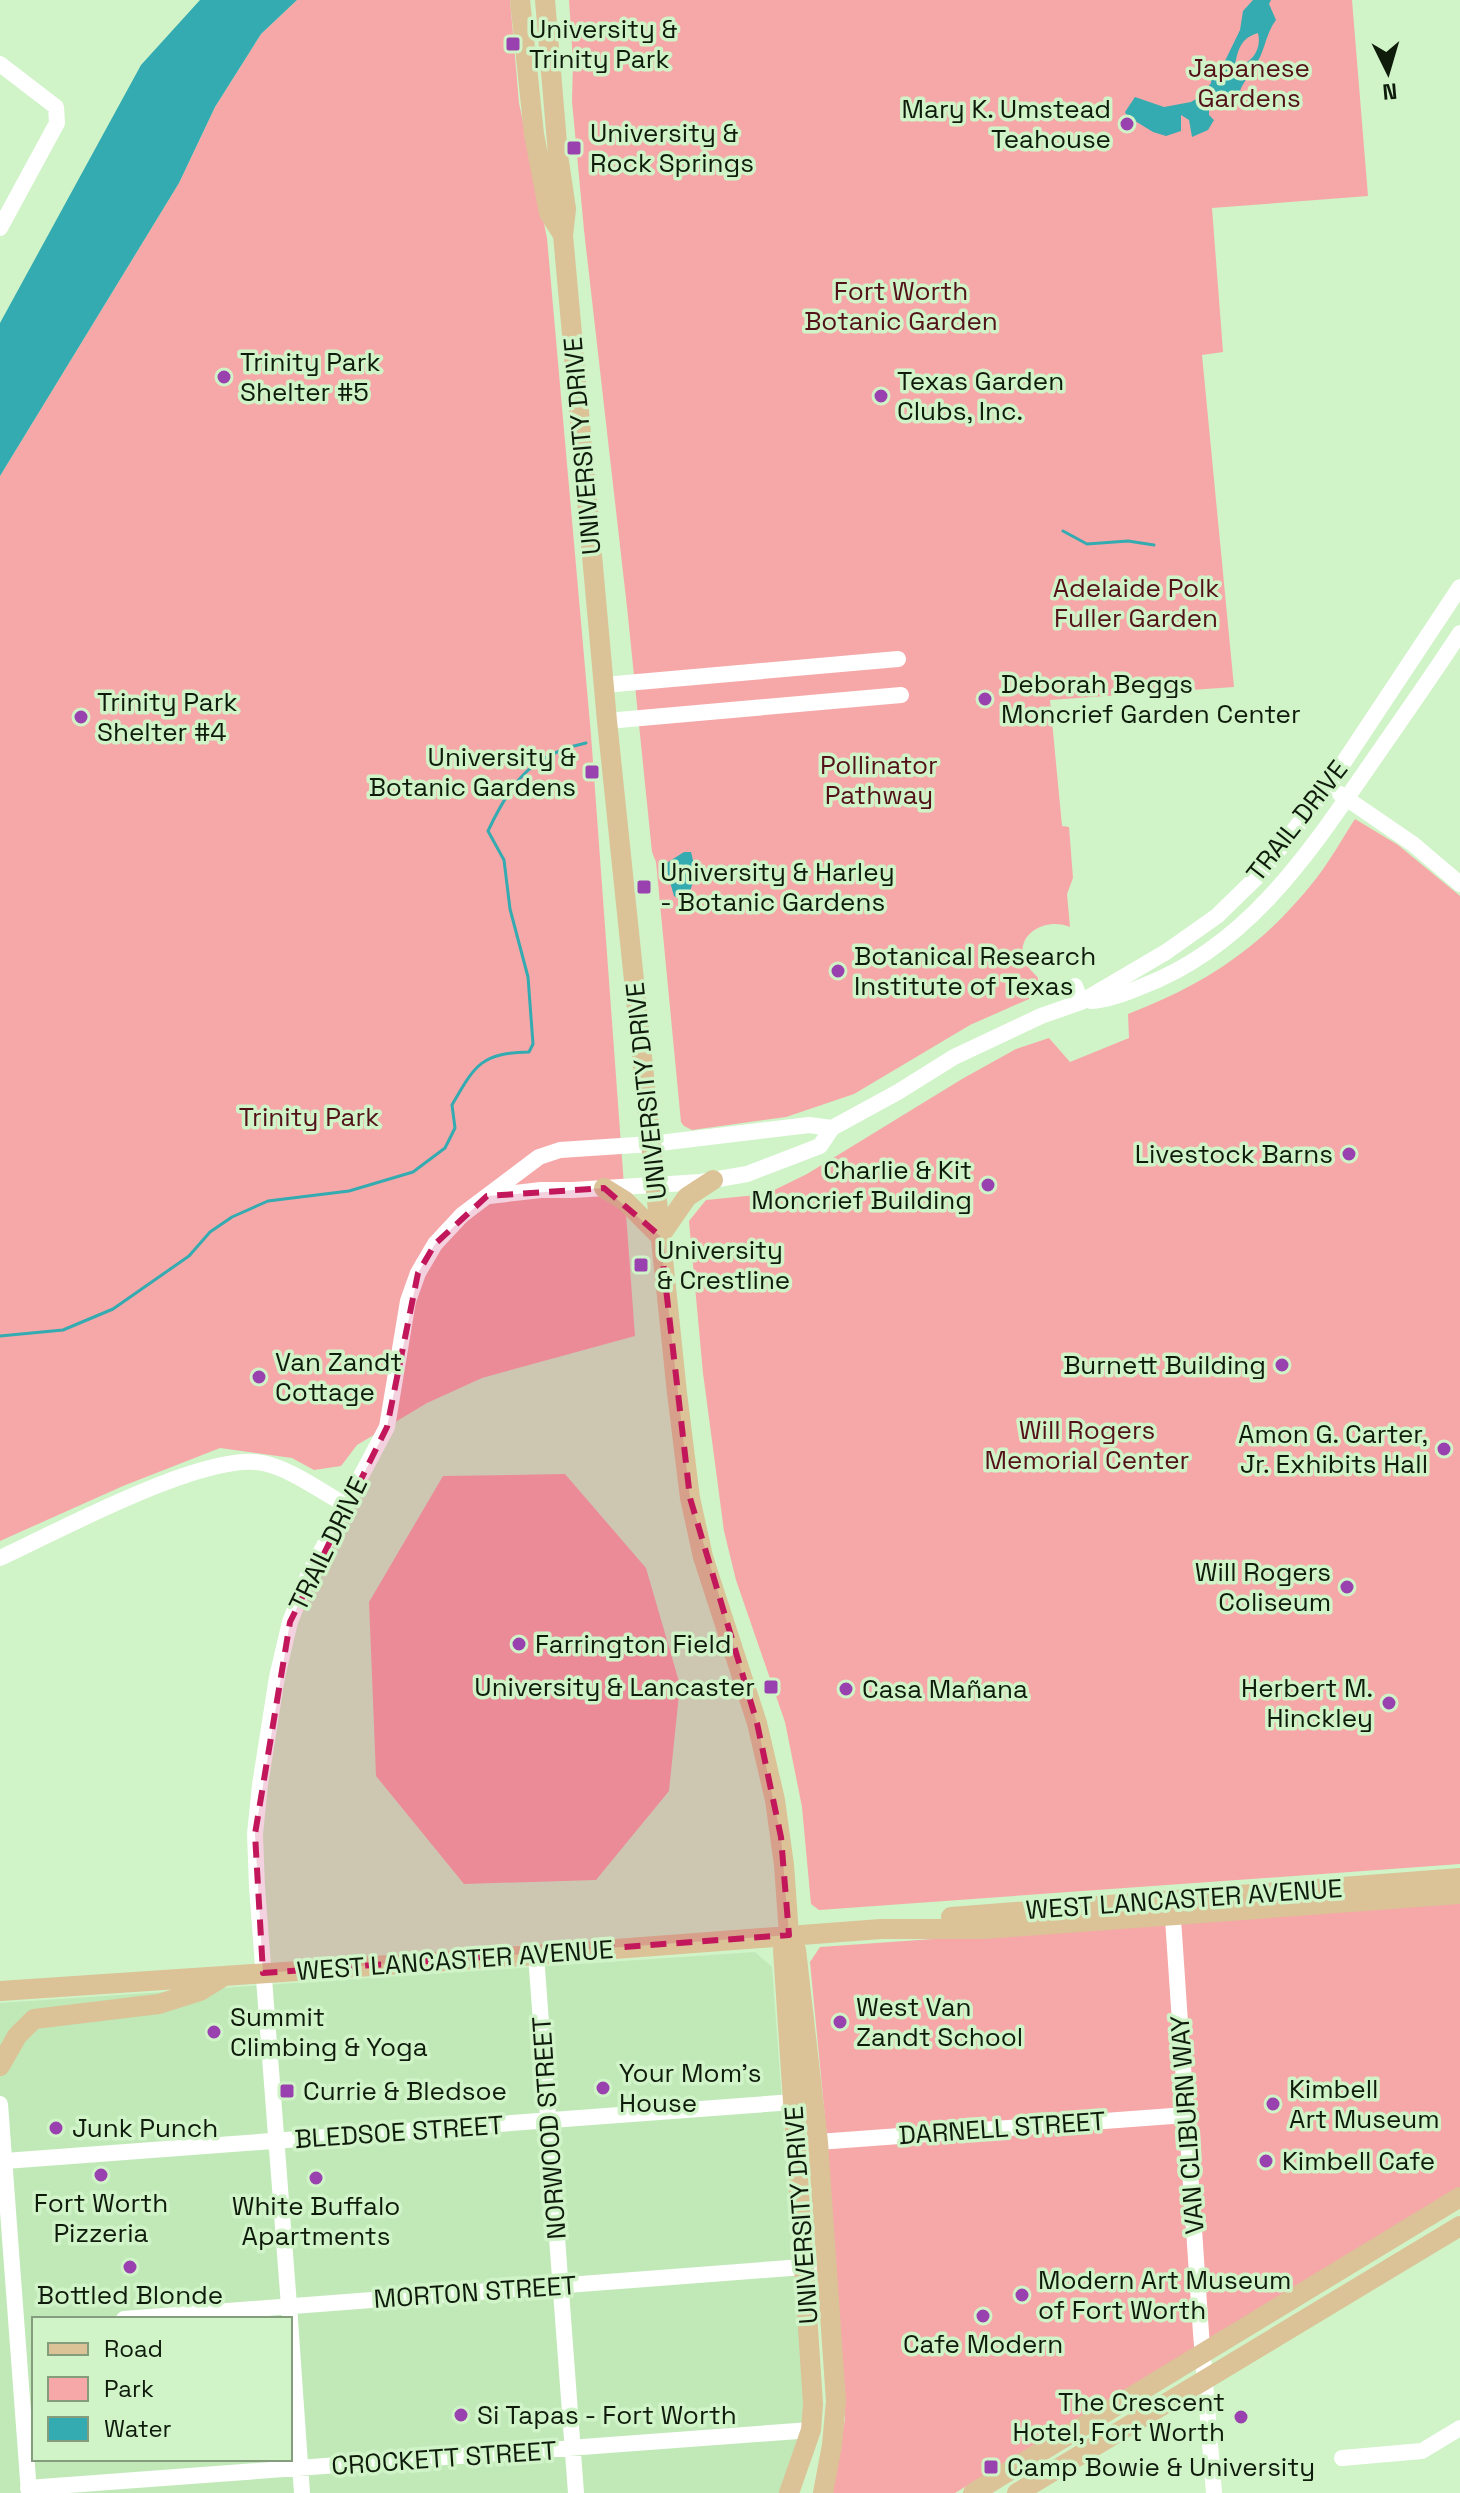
<svg xmlns="http://www.w3.org/2000/svg" width="1460" height="2493" font-family="'Space Grotesk',sans-serif">
<style>
.built{fill:#c1e9b8;fill-rule:evenodd}
.green{fill:#f6a8a8}
.water{fill:#34abb1;fill-rule:evenodd}
.lines{fill:none;stroke-linecap:round;stroke-linejoin:round}
.stream{stroke:#34abb1;stroke-width:3}
.minor{stroke:#fff;stroke-width:16}
.major{stroke:#dbc297;stroke-width:20}
.marked{fill:#c2185b;fill-opacity:0.2;stroke:#c2185b;stroke-width:6;stroke-dasharray:16 10;stroke-linejoin:round}
.poi-dot{fill:#9941ae;stroke:#d0f3c8;stroke-width:3}
.labels{text-anchor:middle;stroke-width:7;stroke-linejoin:round;paint-order:stroke}
.poi-label{font-size:26px;fill:#0f1c0c;stroke:#d0f3c8;text-anchor:start}
.park-label{font-size:26px;fill:#531219;stroke:#d0f3c8}
.street-label{font-size:26px;fill:#0f1c0c;stroke:#d0f3c8}
</style>
<rect width="100%" height="100%" fill="#d0f3c8"/>
<path class="built" d="M755 1952 772 1967 806 2426 780 2493H0V2003ZM34 2319H290V2459H34Z"/>
<path class="green" d="M297 0H510L519 103 547 238 591 735 635 1336 482 1378 427 1403 357 1445 341 1466 314 1470 292 1458 220 1448 123 1486 0 1541V476L179 183 215 107 261 34Z
M569 0H1352L1368 196 1212 208 1223 352 1202 355 1234 687 1050 700 1062 826 1069 827 1073 878 1067 894 1070 927C1048 917 1013 933 1025 962 1028 968 1034 973 1038 978L1037 988 1029 999 970 1025 854 1094 786 1117 692 1130 684 1126 681 1122 656 862 652 852 627 607 584 230 572 101 573 62Z
M1355 819 1398 845 1460 896V1864L819 1910 811 1904 802 1807 785 1722 736 1580 724 1531 703 1373 689 1221 706 1200 766 1194 807 1174 962 1079 1016 1049 1049 1038 1070 1062 1129 1038 1128 1014C1206 984 1262 947 1315 880 1330 861 1342 839 1355 819Z
M565 1474 646 1568 680 1685 669 1791 596 1880 464 1884 376 1776 369 1602 443 1476Z
M1460 1902V2189L955 2493H831L845 2419 826 2128 810 1962 820 1947Z"/>
<path class="water" d="M200 0H297L261 34 215 107 179 183 0 476V323L141 65Z
M1253 0H1271L1269 4 1276 20C1267 32 1266 44 1260 57 1253 72 1240 83 1238 99L1232 101 1225 97 1209 105V115L1214 120 1208 130 1192 137 1189 120 1181 115V131L1166 136 1153 132 1127 116 1125 112 1135 97 1164 107 1191 102 1201 96 1211 83 1212 68 1223 65 1240 30 1243 11ZM1258 33C1262 50 1252 62 1238 67L1235 65C1238 49 1241 38 1258 33Z
M684 852H691C696 870 696 888 682 901L674 896 665 864Z"/>
<g class="lines">
<path class="stream" d="M1063 531 1087 544 1128 541 1154 545
M0 1336 63 1330 113 1309 189 1256 210 1232 232 1217 268 1201 349 1191 413 1172 445 1148 455 1128 452 1105C475 1065 481 1053 529 1052L533 1044 528 977 510 909 504 860 488 831C511 782 532 754 586 743"/>
<path class="minor" d="M0 64 56 107 57 123 0 228
M604 685 898 659
M607 721 901 695
M1340 794 1413 844 1460 884
M1075 986 1081 1002
M1091 1001C1109 1000 1127 993 1143 986 1246 947 1307 856 1367 769 1398 724 1430 679 1460 633
M489 1196 541 1190H573L701 1182 747 1174 820 1146 832 1128 898 1092 954 1057 1041 1016 1081 1002 1166 952 1217 916 1260 874 1328 786 1460 587
M0 1558C57 1532 205 1451 263 1463 291 1469 319 1490 344 1504
M1172 1904 1201 2333 1214 2493
M536 1955 576 2493
M0 2104 29 2493
M818 2142 1186 2115
M5 2161 793 2102
M124 2319 816 2266
M290 2319 257 1887 255 1834 260 1785 277 1677 290 1622 308 1576 387 1427 408 1301 418 1273 435 1244 462 1215 539 1157 560 1150 651 1144 809 1125 832 1128
M290 2320 302 2493
M1342 2458 1422 2451 1460 2428
M28 2488 811 2430"/>
<path class="major" d="M520 0 534 134 549 213 563 235
M545 0 558 155 566 209 563 235 607 721 677 1393 690 1498 703 1557 757 1723 775 1800 784 1865 789 1935 783 1950 813 2404 811 2430 789 2493
M604 1188 625 1201 660 1236
M660 1236 687 1197 713 1180
M951 1917 1460 1878
M789 1935 796 1950 818 2142 836 2401 832 2445 823 2493
M0 1991 536 1955 881 1929H985L1460 1894
M0 2066 17 2036 34 2019 159 2004 200 1991 221 1978
M973 2493 1460 2197
M1017 2493 1460 2226"/>
</g>
<path class="marked" d="M604 1188 660 1236 690 1498 757 1723 781 1837 789 1935 263 1973 255 1834 290 1622 387 1427 418 1273 435 1244 487 1196Z"/>
<g class="poi-dot">
<rect x="505" y="36" width="16" height="16" rx="4"/>
<circle cx="1127" cy="124" r="8"/>
<rect x="566" y="140" width="16" height="16" rx="4"/>
<circle cx="224" cy="377" r="8"/>
<circle cx="881" cy="396" r="8"/>
<circle cx="985" cy="699" r="8"/>
<circle cx="81" cy="717" r="8"/>
<rect x="584" y="764" width="16" height="16" rx="4"/>
<rect x="636" y="879" width="16" height="16" rx="4"/>
<circle cx="838" cy="971" r="8"/>
<circle cx="1349" cy="1154" r="8"/>
<circle cx="988" cy="1185" r="8"/>
<rect x="633" y="1257" width="16" height="16" rx="4"/>
<circle cx="1282" cy="1365" r="8"/>
<circle cx="259" cy="1377" r="8"/>
<circle cx="1444" cy="1449" r="8"/>
<circle cx="1347" cy="1587" r="8"/>
<circle cx="519" cy="1644" r="8"/>
<rect x="763" y="1679" width="16" height="16" rx="4"/>
<circle cx="846" cy="1689" r="8"/>
<circle cx="1389" cy="1703" r="8"/>
<circle cx="840" cy="2022" r="8"/>
<circle cx="214" cy="2032" r="8"/>
<circle cx="603" cy="2088" r="8"/>
<rect x="279" y="2083" width="16" height="16" rx="4"/>
<circle cx="1273" cy="2104" r="8"/>
<circle cx="56" cy="2128" r="8"/>
<circle cx="1266" cy="2161" r="8"/>
<circle cx="101" cy="2175" r="8"/>
<circle cx="316" cy="2178" r="8"/>
<circle cx="130" cy="2267" r="8"/>
<circle cx="1022" cy="2295" r="8"/>
<circle cx="983" cy="2316" r="8"/>
<circle cx="461" cy="2415" r="8"/>
<circle cx="1241" cy="2417" r="8"/>
<rect x="983" y="2459" width="16" height="16" rx="4"/>
</g>
<g class="labels">
<g class="poi-label">
<text x="529" y="38">University &amp;<tspan x="529" dy="30">Trinity Park</tspan></text>
<text x="1111" y="118" text-anchor="end">Mary K. Umstead<tspan x="1111" dy="30">Teahouse</tspan></text>
<text x="590" y="142">University &amp;<tspan x="590" dy="30">Rock Springs</tspan></text>
<text x="240" y="371">Trinity Park<tspan x="240" dy="30">Shelter #5</tspan></text>
<text x="897" y="390">Texas Garden<tspan x="897" dy="30">Clubs, Inc.</tspan></text>
<text x="1001" y="693">Deborah Beggs<tspan x="1001" dy="30">Moncrief Garden Center</tspan></text>
<text x="97" y="711">Trinity Park<tspan x="97" dy="30">Shelter #4</tspan></text>
<text x="576" y="766" text-anchor="end">University &amp;<tspan x="576" dy="30">Botanic Gardens</tspan></text>
<text x="660" y="881">University &amp; Harley<tspan x="660" dy="30">- Botanic Gardens</tspan></text>
<text x="854" y="965">Botanical Research<tspan x="854" dy="30">Institute of Texas</tspan></text>
<text x="1333" y="1163" text-anchor="end">Livestock Barns</text>
<text x="972" y="1179" text-anchor="end">Charlie &amp; Kit<tspan x="972" dy="30">Moncrief Building</tspan></text>
<text x="657" y="1259">University<tspan x="657" dy="30">&amp; Crestline</tspan></text>
<text x="275" y="1371">Van Zandt<tspan x="275" dy="30">Cottage</tspan></text>
<text x="1266" y="1374" text-anchor="end">Burnett Building</text>
<text x="1428" y="1443" text-anchor="end">Amon G. Carter,<tspan x="1428" dy="30">Jr. Exhibits Hall</tspan></text>
<text x="1331" y="1581" text-anchor="end">Will Rogers<tspan x="1331" dy="30">Coliseum</tspan></text>
<text x="535" y="1653">Farrington Field</text>
<text x="755" y="1696" text-anchor="end">University &amp; Lancaster</text>
<text x="1373" y="1697" text-anchor="end">Herbert M.<tspan x="1373" dy="30">Hinckley</tspan></text>
<text x="862" y="1698">Casa Mañana</text>
<text x="856" y="2016">West Van<tspan x="856" dy="30">Zandt School</tspan></text>
<text x="230" y="2026">Summit<tspan x="230" dy="30">Climbing &amp; Yoga</tspan></text>
<text x="619" y="2082">Your Mom's<tspan x="619" dy="30">House</tspan></text>
<text x="1289" y="2098">Kimbell<tspan x="1289" dy="30">Art Museum</tspan></text>
<text x="303" y="2100">Currie &amp; Bledsoe</text>
<text x="72" y="2137">Junk Punch</text>
<text x="1282" y="2170">Kimbell Cafe</text>
<text x="101" y="2212" text-anchor="middle">Fort Worth<tspan x="101" dy="30">Pizzeria</tspan></text>
<text x="316" y="2215" text-anchor="middle">White Buffalo<tspan x="316" dy="30">Apartments</tspan></text>
<text x="1038" y="2289">Modern Art Museum<tspan x="1038" dy="30">of Fort Worth</tspan></text>
<text x="130" y="2304" text-anchor="middle">Bottled Blonde</text>
<text x="983" y="2353" text-anchor="middle">Cafe Modern</text>
<text x="1225" y="2411" text-anchor="end">The Crescent<tspan x="1225" dy="30">Hotel, Fort Worth</tspan></text>
<text x="477" y="2424">Si Tapas - Fort Worth</text>
<text x="1007" y="2476">Camp Bowie &amp; University</text>
</g>
<g class="park-label">
<text x="1249" y="77">Japanese<tspan x="1249" dy="30">Gardens</tspan></text>
<text x="901" y="300">Fort Worth<tspan x="901" dy="30">Botanic Garden</tspan></text>
<text x="1136" y="597">Adelaide Polk<tspan x="1136" dy="30">Fuller Garden</tspan></text>
<text x="879" y="774">Pollinator<tspan x="879" dy="30">Pathway</tspan></text>
<text x="309" y="1126">Trinity Park</text>
<text x="1087" y="1439">Will Rogers<tspan x="1087" dy="30">Memorial Center</tspan></text>
</g>
<g class="street-label">
<text transform="translate(582 446) rotate(-95)" y="9">UNIVERSITY DRIVE</text>
<text transform="translate(1297 821) rotate(-52)" y="9">TRAIL DRIVE</text>
<text transform="translate(646 1091) rotate(-96)" y="9">UNIVERSITY DRIVE</text>
<text transform="translate(328 1544) rotate(-64)" y="9">TRAIL DRIVE</text>
<text transform="translate(1184 1899) rotate(-4)" y="9">WEST LANCASTER AVENUE</text>
<text transform="translate(455 1960) rotate(-4)" y="9">WEST LANCASTER AVENUE</text>
<text transform="translate(1187 2125) rotate(-94)" y="9">VAN CLIBURN WAY</text>
<text transform="translate(549 2128) rotate(-94)" y="9">NORWOOD STREET</text>
<text transform="translate(1002 2128) rotate(-4)" y="9">DARNELL STREET</text>
<text transform="translate(399 2132) rotate(-4)" y="9">BLEDSOE STREET</text>
<text transform="translate(801 2215) rotate(-94)" y="9">UNIVERSITY DRIVE</text>
<text transform="translate(475 2292) rotate(-4)" y="9">MORTON STREET</text>
<text transform="translate(444 2458) rotate(-4)" y="9">CROCKETT STREET</text>
</g>
</g>
<rect x="32" y="2317" width="260" height="144" fill="#d0f3c8" stroke="#839d7d" stroke-width="2"/>
<rect x="48" y="2343" width="40" height="12" fill="#dbc297" stroke="#839d7d" stroke-width="2"/>
<text x="104" y="2357" font-size="24" fill="#0f1c0c">Road</text>
<rect x="48" y="2377" width="40" height="24" fill="#f6a8a8" stroke="#839d7d" stroke-width="2"/>
<text x="104" y="2397" font-size="24" fill="#0f1c0c">Park</text>
<rect x="48" y="2417" width="40" height="24" fill="#34abb1" stroke="#839d7d" stroke-width="2"/>
<text x="104" y="2437" font-size="24" fill="#0f1c0c">Water</text>
<g transform="translate(1388 72) rotate(175)" stroke="#d0f3c8" stroke-width="6" paint-order="stroke">
<path d="M0-6L14 30L0 20L-14 30Z" fill="#0f1c0c"/>
<text y="-12" font-size="22" font-weight="bold" text-anchor="middle" fill="#0f1c0c">N</text>
</g>
</svg>
